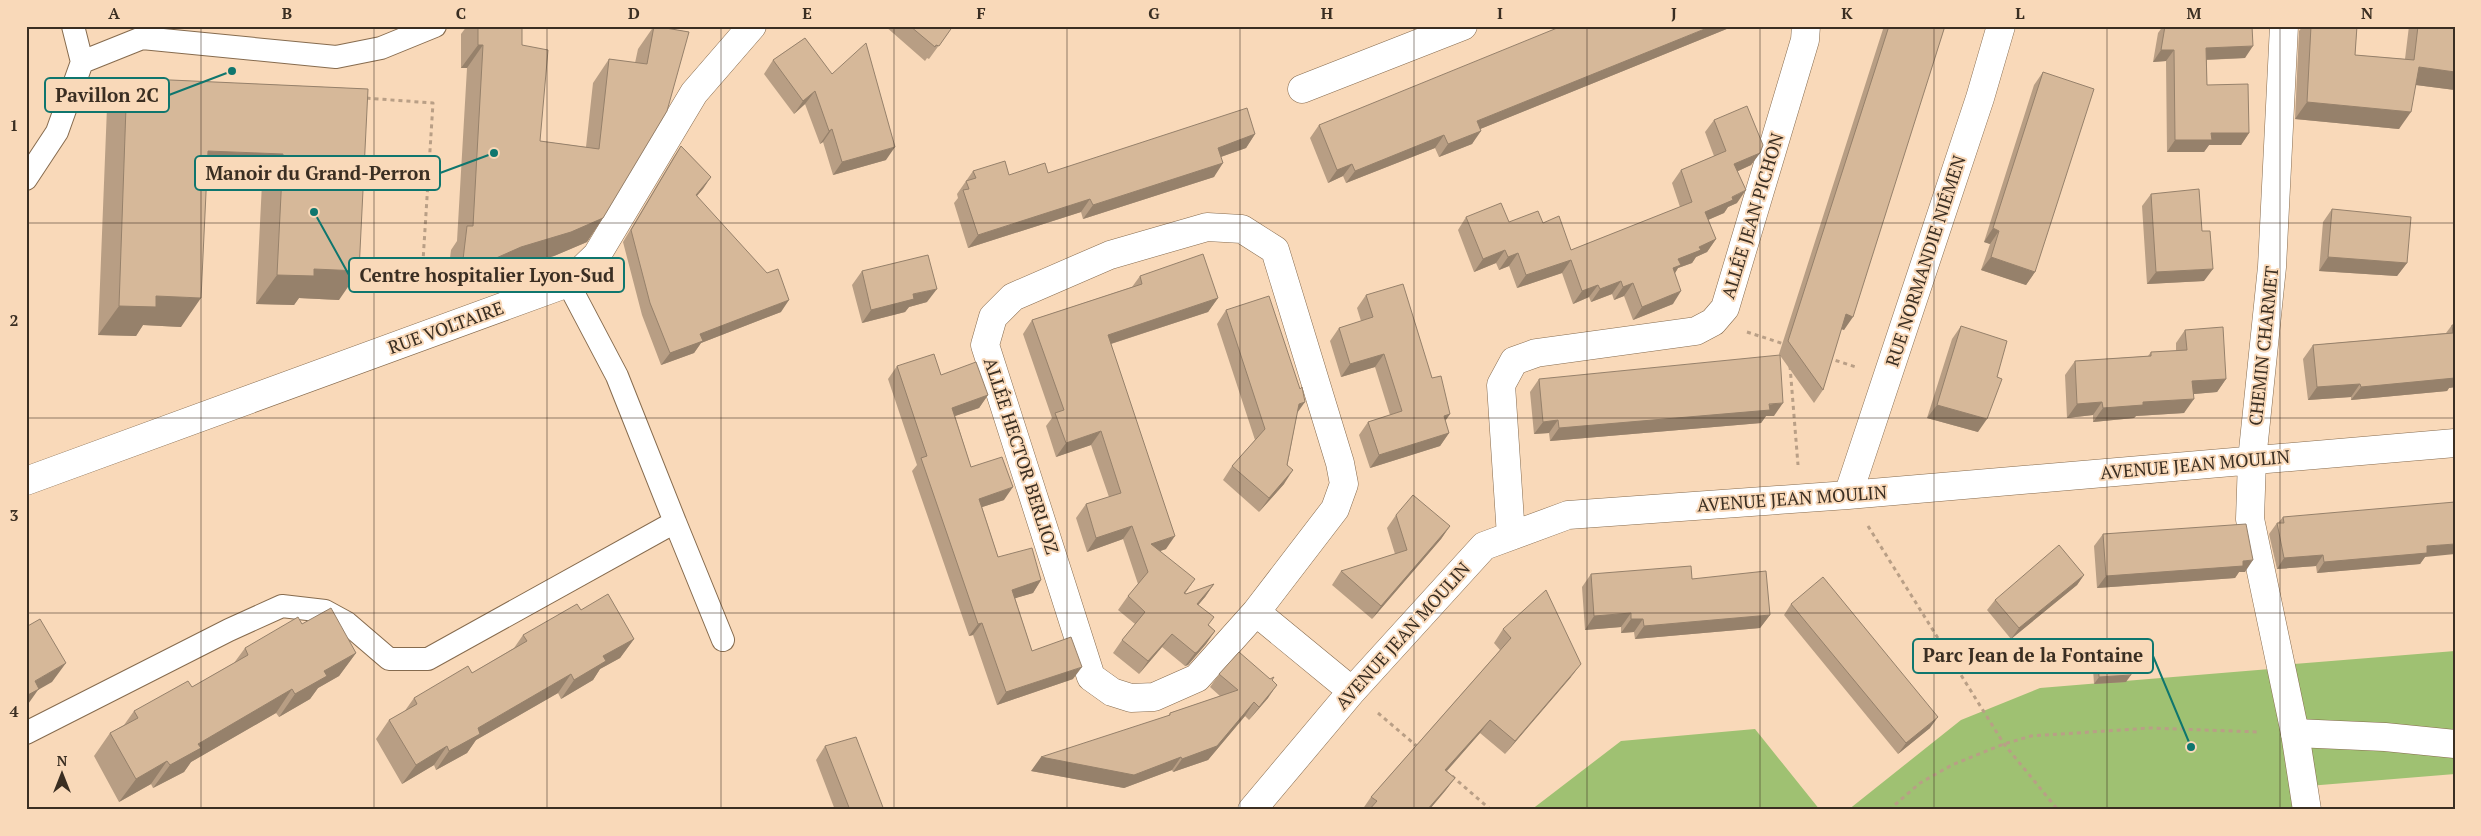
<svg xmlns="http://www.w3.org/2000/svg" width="2481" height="836" font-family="'PT Serif',serif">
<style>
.green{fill:#9fc172}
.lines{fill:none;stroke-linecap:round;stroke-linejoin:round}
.service-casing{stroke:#866b4e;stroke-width:24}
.pedestrian-casing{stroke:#866b4e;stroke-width:29}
.minor-casing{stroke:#866b4e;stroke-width:29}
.tertiary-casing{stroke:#866b4e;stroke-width:29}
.path{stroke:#b99f86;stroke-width:3;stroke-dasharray:4 4;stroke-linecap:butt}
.service{stroke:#fff;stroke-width:22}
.pedestrian{stroke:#fff;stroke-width:28}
.minor{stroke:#fff;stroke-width:28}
.tertiary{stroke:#fff;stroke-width:28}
.wall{fill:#b89e84}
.shaded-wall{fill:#96816b}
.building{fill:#d6b899;stroke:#96816b}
.grid{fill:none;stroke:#3a2e22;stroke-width:1;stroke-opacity:0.55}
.labels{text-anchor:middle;stroke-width:4;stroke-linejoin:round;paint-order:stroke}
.street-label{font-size:18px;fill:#3a2e22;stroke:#f9d9b9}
.leader{fill:none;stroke:#0f766e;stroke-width:2}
.callout-dot{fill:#0f766e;stroke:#f9d9b9;stroke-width:2}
.callout{fill:#f9d9b9;stroke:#0f766e;stroke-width:2}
.callout-label{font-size:19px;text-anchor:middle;font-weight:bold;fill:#3a2e22}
.neatline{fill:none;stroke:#3a2e22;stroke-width:2}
.grid-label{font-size:16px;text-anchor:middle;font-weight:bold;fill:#3a2e22}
</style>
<rect width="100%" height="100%" fill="#f9d9b9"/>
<path class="green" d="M2455 651V774L2296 787 2297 810H1848L1961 720 2040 688 2270 669 2294 664Z
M1755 729 1820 810H1531L1621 741Z"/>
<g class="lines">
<defs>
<path id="service" d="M73 26 82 62
M26 179 57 132 82 62 142 38 336 57 381 48 435 26
M675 522 723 640
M26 733 229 630 282 606 325 611 347 623 389 659H428L675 522 617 376 568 283"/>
<path id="pedestrian" d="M2295 733 2385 737 2455 744"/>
<path id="minor" d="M2284 26 2272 267 2252 460 2250 519 2295 733 2307 810
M1302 89 1463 26
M1848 495 1980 98 2001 26
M1511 536 1501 385 1514 361 1536 353 1696 331 1713 322 1725 308 1805 40 1806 26
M1256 612 1197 678 1154 697 1131 698 1112 692 1091 677 985 345 993 317 1013 297 1110 255 1207 227 1242 229 1275 250 1340 463 1344 484 1335 509 1256 612 1352 691
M1252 810 1352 691 1484 546 1568 515 1848 495 2455 443"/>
<path id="tertiary" d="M26 481 568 283 597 255 694 93 752 26"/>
</defs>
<use href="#service" class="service-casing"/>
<use href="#pedestrian" class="pedestrian-casing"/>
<use href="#minor" class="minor-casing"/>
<use href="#tertiary" class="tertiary-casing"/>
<path class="path" d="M356 259 423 261 433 103 365 98
M1747 332 1784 344
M1828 358 1856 367
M1790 366 1798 465
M1868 526 2004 744 2058 810
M1378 713 1419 748
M1452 776 1491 810
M1889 810 1920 783 1952 765 2004 744 2031 736 2150 728 2260 732"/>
<use href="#service" class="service"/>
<use href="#pedestrian" class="pedestrian"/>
<use href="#minor" class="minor"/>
<use href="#tertiary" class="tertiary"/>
</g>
<path class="wall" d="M467 26H522V45L540 141 586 147 593 83 609 59 635 63 638 49 654 26 689 32 603 218 587 242 554 256 504 270 469 286 446 291 451 250 457 241 467 68H461V34Z
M885 26H953L929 59 927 58 925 61Z
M1734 26 1480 129 1472 144 1439 157 1435 148 1346 183 1343 176 1328 183 1310 138 1319 125Z
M1884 26H1945L1844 330 1841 329 1823 390 1814 403 1779 354Z
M2163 26H2252L2245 58 2207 60V85L2249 133 2241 145H2209L2204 152H2167L2166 61 2153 62 2158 33Z
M2303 26H2357L2355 55 2405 59 2409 26H2455V90L2416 85 2399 129 2295 119 2299 31Z
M805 38 886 160 833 175 823 142 820 144 805 104 794 114 764 74 773 60Z
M2043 72 2035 272 2026 285 1981 270 1990 244 1984 242 2034 85Z
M127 78 368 89 339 300 299 298 294 305 256 304 262 183 206 180 181 327 143 325 136 336 98 335 107 107Z
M1714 120 1760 153 1751 165 1738 171 1737 203 1728 207 1724 213 1708 220 1716 239 1707 252 1696 257 1692 263 1678 268 1675 273 1673 304 1633 320 1624 296 1614 300 1612 294 1591 302 1589 297 1573 304 1562 273 1517 288 1509 266 1499 270 1496 263 1474 272 1458 230 1466 217 1509 222 1543 223 1571 250 1680 207 1672 183 1681 170 1714 156 1705 132Z
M1255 134 1246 148 1221 157 1214 177 1083 219 1081 212 968 248 954 203 958 198 957 194 973 171 1009 175 1048 173Z
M681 146 711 177 697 196 781 312 701 343 694 353 661 365 642 315 623 242 673 158Z
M2151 194 2204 281 2147 284 2142 206Z
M2332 209 2407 263 2397 276 2319 271 2323 222Z
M862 271 927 302 909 307 905 312 862 323 852 285Z
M1140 276 1218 298 1208 312 1111 344 1166 549 1160 551 1186 594 1214 584 1205 597 1198 605 1209 625 1215 631 1206 644 1188 665 1185 666 1162 647 1139 674 1113 653 1122 640 1135 624 1118 610 1128 596 1138 584 1123 539 1087 552 1076 518 1086 504 1109 497 1091 445 1056 457 1046 426 1052 418 1023 334 1032 320 1132 287Z
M1366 295 1432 378 1450 414 1445 421 1449 433 1440 446 1370 468 1359 435 1368 422 1390 415 1375 367 1341 377 1330 341 1339 328 1361 321 1357 308Z
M1226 310 1297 414 1284 484 1259 512 1223 480 1232 466 1255 440 1217 324Z
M2452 325H2455V387L2449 388 2447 391 2351 400V397L2308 400 2303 359 2313 345 2446 333Z
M1961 326 1978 432 1927 418 1952 339Z
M2185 330 2226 379 2217 392 2193 394 2184 413 2136 416 2134 418 2093 422V415L2067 418 2065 375 2075 361 2148 356 2151 352 2176 351V343Z
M897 366 941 375 988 395 979 408 955 416 971 467 1004 500 982 507 998 557 1041 580 1033 593 1015 598 1032 651 1073 679 997 705 973 635 969 636 912 471 917 465 888 379Z
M1539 379 1774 416H1766L1761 423 1550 441 1549 433 1534 434 1530 392Z
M1396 515 1450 526 1441 539 1372 619 1332 585 1341 571 1395 554 1387 528Z
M2283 517 2425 557 2420 564 2317 573 2316 566 2277 569 2269 534 2277 523H2278Z
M2103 534 2245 572H2239L2235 578 2097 588 2094 546Z
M1591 574 1692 579 1770 615 1760 628 1635 639 1634 632 1621 633V627L1585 630 1582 587Z
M2084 575 2077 585 2011 639 1987 610 1995 600Z
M1791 604 1930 728 1898 754 1784 615Z
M581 610 634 639 620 658 600 669 593 680 561 699 558 693 476 740 467 753 436 770 434 765 402 784 376 739 389 720 404 712 414 698 472 673 514 648 523 635Z
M302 624 356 653 339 676 318 688 310 699 279 717 276 713 191 762 184 772 153 788 151 784 119 802 94 756 110 733 124 725 134 711 192 687 234 663 245 648Z
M1503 629 1571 677 1505 754 1480 733 1447 771 1455 778 1445 791 1429 810H1362L1371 797 1500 650 1494 643Z
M2097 645 2126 682 2094 684 2092 653Z
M1219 674 1272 681 1268 698 1249 720 1245 716 1208 760 1173 772 1172 770 1124 788 1031 771 1168 716 1170 713 1220 696 1210 687Z
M825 746 884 810H835L816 760Z"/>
<path class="shaded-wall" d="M1712 26H1734L1468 134 1477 121Z
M478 45H483L467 68H461Z
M2253 46 2245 58 2198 60 2206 48Z
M2161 50H2174L2166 61 2153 62Z
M2419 67 2455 72V90L2408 84Z
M815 91 805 104 794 114 803 101Z
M2307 102 2411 112 2399 129 2295 119Z
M832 129 823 142 820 144 829 131Z
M1481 131 1472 144 1439 157 1448 144Z
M2211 133H2249L2241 145H2209L2204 152H2167L2175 140Z
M1255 134 1246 148 1209 161 1218 148Z
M1444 135 1435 148 1346 183 1355 171Z
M895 147 886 160 833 175 842 162Z
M208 151 283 154 262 183 187 180Z
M1760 153 1751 165 1725 177 1734 164Z
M1223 163 1214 177 1083 219 1093 205Z
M1352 164 1343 176 1328 183 1337 170Z
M711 177 703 189 687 207 696 195Z
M1746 190 1737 203 1728 207 1724 213 1696 225 1705 212Z
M1090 199 1081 212 968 248 978 235Z
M603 218 587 242 554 256 504 270 469 286 446 291 462 268 521 247Z
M1993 228 1999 231 1990 244 1984 242Z
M1716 239 1707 252 1696 257 1692 263 1678 268 1672 278 1664 281 1678 259 1699 247Z
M1505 250 1496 263 1474 272 1483 259Z
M1518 253 1509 266 1499 270 1508 257Z
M1991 257 2035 272 2026 285 1981 270Z
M2328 257 2407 263 2397 276 2319 271Z
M1571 260 1562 273 1517 288 1526 275Z
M314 269 359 271 339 300 299 298 294 305 256 304 277 275Z
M2213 269 2204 281 2147 284 2156 272Z
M1621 281 1612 294 1591 302 1600 289Z
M1633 283 1624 296 1614 300 1623 287Z
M1598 285 1589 297 1573 304 1582 291Z
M937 289 927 302 909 307 905 312 862 323 871 310 913 294Z
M1681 291 1673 304 1633 320 1642 307Z
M156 296 201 298 181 327 143 325 136 336 98 335 119 306Z
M1218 298 1208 312 1098 348 1108 335Z
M789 300 781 312 701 343 694 353 661 365 670 353 700 334Z
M1846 314 1853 317 1844 330 1837 327Z
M1384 354 1375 367 1341 377 1350 364Z
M2455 376V387L2449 388 2447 391 2351 400 2361 387Z
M2226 379 2217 392 2183 395 2192 381Z
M2360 384 2351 397 2308 400 2317 387Z
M988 395 979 408 943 420 952 408Z
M2194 399 2184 413 2136 416 2134 418 2093 422 2103 408 2143 402Z
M1305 402 1295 416 1299 404Z
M2102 402 2093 415 2067 418 2077 404Z
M1783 403 1774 416H1766L1761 423 1550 441 1559 428Z
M1937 405 1987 419 1978 432 1927 418Z
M1450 414 1441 427 1444 416Z
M1558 420 1549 433 1534 434 1543 422Z
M1101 431 1091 445 1056 457 1066 443Z
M1449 433 1440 446 1370 468 1379 455Z
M1293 470 1284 484 1259 512 1269 498Z
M1013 487 1004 500 970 511 979 499Z
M1132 526 1123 539 1087 552 1096 538Z
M1450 526 1441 539 1372 619 1381 606Z
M1175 536 1166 549 1143 557 1151 544Z
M2455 544V554L2425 557 2420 564 2317 573 2324 562 2427 546Z
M2323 555 2316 566 2277 569 2284 558Z
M2253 560 2245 572H2239L2235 578 2097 588 2106 576Z
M2084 575 2077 585 2011 639 2019 628Z
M1195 579 1186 592 1174 606 1184 593Z
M1041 580 1033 593 1003 602 1012 590Z
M1214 584 1205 597 1188 617 1197 604Z
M1631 613 1621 627 1585 630 1594 616Z
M1770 615 1760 628 1635 639 1644 626Z
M1631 619H1643L1634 632 1621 633Z
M982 623 973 635 969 636 978 624Z
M1215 631 1206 644 1188 665 1185 666 1195 653Z
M1172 634 1162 647 1139 674 1148 661Z
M634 639 620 658 600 669 593 680 561 699 574 680 603 656Z
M356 653 339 676 318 688 310 699 279 717 295 694 324 671Z
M66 663 52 682 38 690 26 707V693L35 681Z
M1581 664 1571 677 1505 754 1515 741Z
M1082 667 1073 679 997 705 1006 692Z
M571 674 558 693 476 740 467 753 436 770 449 751 478 728Z
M2131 675 2126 682 2094 684 2099 677Z
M1277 685 1268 698 1249 720 1259 707Z
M292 689 276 713 191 762 184 772 153 788 170 765 198 744Z
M1254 702 1245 716 1208 760 1173 772 1182 759Z
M1938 717 1930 728 1898 754 1906 743Z
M1490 720 1480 733 1436 783 1445 770Z
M447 746 434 765 402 784 416 765Z
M1041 757H1181L1172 770 1124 788 1031 771Z
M167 761 151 784 119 802 136 779Z
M1455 778 1445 791 1429 810H1427Z"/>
<path class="building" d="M478 26H522V45L548 50 540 141 599 149 609 59 647 64 654 26 689 32 667 111 603 218 571 232 521 247 485 263 462 268 467 226H473L483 45H478Z
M910 26H953L939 46 936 45 935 47Z
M1562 26H1712L1477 121 1481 131 1448 144 1444 135 1355 171 1352 164 1337 170 1319 125Z
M1889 26H1945L1853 317 1846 314 1823 390 1788 341Z
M2165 26H2252L2253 46 2206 48 2207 85 2248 84 2249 133H2211L2212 140H2175L2174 50H2161Z
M2311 26H2357L2355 55 2414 60 2418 26H2455V72L2419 67 2411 112 2307 102Z
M805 38 832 74 866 43 895 147 842 162 832 129 829 131 815 91 803 101 773 60Z
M2043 72 2094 89 2035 272 1991 257 1999 231 1993 228Z
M127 78 368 89 359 271 314 269V276L277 275 283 154 208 151 201 298 156 296V307L119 306Z
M1747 106 1763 145 1760 153 1734 164 1746 190 1732 197 1733 200 1705 212 1716 239 1699 247 1701 250 1678 259 1681 265 1673 268 1681 291 1642 307 1633 283 1623 287 1621 281 1600 289 1598 285 1582 291 1571 260 1526 275 1518 253 1508 257 1505 250 1483 259 1466 217 1501 203 1509 222 1538 211 1543 223 1559 216 1571 250 1692 202 1681 170 1726 151 1714 120Z
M1247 108 1255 134 1218 148 1223 163 1093 205 1090 199 978 235 963 190 969 189 966 181 976 178 973 171 1005 161 1009 175 1045 163 1048 173Z
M681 146 711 177 696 195 767 273 778 269 789 300 700 334 703 341 670 353 650 303 631 230Z
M2199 189 2202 231H2210L2213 269 2156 272 2151 194Z
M2332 209 2411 217 2407 263 2328 257Z
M1203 254 1218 298 1108 335 1175 536 1151 544 1195 579 1184 593 1186 594 1214 584 1197 604 1214 617 1208 625 1215 631 1197 652 1195 653 1172 634 1148 661 1122 640 1145 612 1128 596 1148 572 1132 526 1096 538 1086 504 1121 493 1101 431 1066 443 1055 413 1064 410 1032 320 1142 284 1140 276Z
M928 255 937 289 913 294 914 299 871 310 862 271Z
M1403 284 1432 378 1441 376 1450 414 1444 416 1449 433 1379 455 1368 422 1402 411 1384 354 1350 364 1339 328 1373 317 1366 295Z
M1269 296 1300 389 1302 387 1305 402 1299 404 1287 465 1293 470 1269 498 1232 466 1265 429 1226 310Z
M2452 325H2455V378L2361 387 2360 384 2317 387 2313 345 2453 333Z
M1961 326 2007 341 1997 377 2002 379 1987 419 1937 405Z
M2223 327 2226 379 2192 381 2194 399 2143 402V405L2103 408 2102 402 2077 404 2075 361 2151 356V352L2187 350 2185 330Z
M934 354 941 375 976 362 988 395 952 408 971 467 1002 457 1013 487 979 499 998 557 1032 548 1041 580 1012 590 1032 651 1071 637 1082 667 1006 692 982 623 978 624 921 458 927 456 897 366Z
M1780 355 1783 403 1769 404 1770 410 1559 428 1558 420 1543 422 1539 379Z
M1413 495 1450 526 1381 606 1341 571 1407 550 1396 515Z
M2455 502V544L2427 546V553L2324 562 2323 555 2284 558 2277 523H2284L2283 517Z
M2246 524 2253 560 2243 561V566L2106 576 2103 534Z
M2059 545 2084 575 2019 628 1995 600Z
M1691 566 1692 579 1766 571 1770 615 1644 626 1643 619H1631V613L1594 616 1591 574Z
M1823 577 1938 717 1906 743 1791 604Z
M1546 590 1581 664 1515 741 1490 720 1445 770 1455 778 1427 810H1369L1377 801 1371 797 1511 638 1503 629Z
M608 594 634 639 603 656 606 661 574 680 571 674 478 728 480 734 449 751 447 746 416 765 389 720 417 704 414 698 468 666 472 673 527 641 523 635 577 604 581 610Z
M331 608 356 653 324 671 327 676 295 694 292 689 198 744 201 748 170 765 167 761 136 779 110 733 138 718 134 711 188 681 192 687 248 655 245 648 298 617 302 624Z
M40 619 66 663 35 681 39 689 26 696V627Z
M2128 642 2131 675 2099 677 2097 645Z
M1239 652 1270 679 1274 677 1272 680 1277 685 1259 707 1254 702 1217 746 1182 759 1181 757 1134 775 1041 757 1170 715V713L1238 690 1219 674Z
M856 737 884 810H850L825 746Z"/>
<path class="grid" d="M201 26V810M374 26V810M547 26V810M721 26V810M894 26V810M1067 26V810M1240 26V810M1414 26V810M1587 26V810M1760 26V810M1934 26V810M2107 26V810M2280 26V810M26 223H2455M26 418H2455M26 613H2455"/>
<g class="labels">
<g class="street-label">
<text transform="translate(1753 216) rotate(-73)" y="6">ALLÉE JEAN PICHON</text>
<text transform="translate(1926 261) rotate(-72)" y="6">RUE NORMANDIE NIÉMEN</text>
<text transform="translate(446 328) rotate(-20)" y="6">RUE VOLTAIRE</text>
<text transform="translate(2264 346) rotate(-84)" y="6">CHEMIN CHARMET</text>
<text transform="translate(1021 456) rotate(72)" y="6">ALLÉE HECTOR BERLIOZ</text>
<text transform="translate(2195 465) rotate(-5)" y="6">AVENUE JEAN MOULIN</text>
<text transform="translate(1792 499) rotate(-4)" y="6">AVENUE JEAN MOULIN</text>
<text transform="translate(1403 636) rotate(-48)" y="6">AVENUE JEAN MOULIN</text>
</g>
</g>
<path class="leader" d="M232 71L169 95M494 153L440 173M314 212L349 275M2191 747L2153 656"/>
<g class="callout-dot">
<circle cx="232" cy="71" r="5"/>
<circle cx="494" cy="153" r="5"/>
<circle cx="314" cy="212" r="5"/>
<circle cx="2191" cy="747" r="5"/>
</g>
<g class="callout">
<rect x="45" y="78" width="124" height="34" rx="5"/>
<rect x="195" y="156" width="245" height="34" rx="5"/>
<rect x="349" y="258" width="275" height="34" rx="5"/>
<rect x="1913" y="639" width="240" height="34" rx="5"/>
</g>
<g class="callout-label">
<text x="107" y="102">Pavillon 2C</text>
<text x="318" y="180">Manoir du Grand-Perron</text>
<text x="487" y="282">Centre hospitalier Lyon-Sud</text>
<text x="2033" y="662">Parc Jean de la Fontaine</text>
</g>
<rect width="2481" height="836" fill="none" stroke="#f9d9b9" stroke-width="55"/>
<g transform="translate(62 774)" stroke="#f9d9b9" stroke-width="4" paint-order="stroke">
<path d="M0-4L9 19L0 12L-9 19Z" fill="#3a2e22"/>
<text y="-8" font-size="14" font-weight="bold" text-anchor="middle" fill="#3a2e22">N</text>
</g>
<rect x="28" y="28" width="2426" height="780" class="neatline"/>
<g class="grid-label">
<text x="114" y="19">A</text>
<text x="287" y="19">B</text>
<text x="461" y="19">C</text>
<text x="634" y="19">D</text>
<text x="807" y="19">E</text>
<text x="981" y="19">F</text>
<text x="1154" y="19">G</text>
<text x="1327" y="19">H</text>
<text x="1500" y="19">I</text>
<text x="1674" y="19">J</text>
<text x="1847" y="19">K</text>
<text x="2020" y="19">L</text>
<text x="2194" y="19">M</text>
<text x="2367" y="19">N</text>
<text x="14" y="131">1</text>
<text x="14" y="326">2</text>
<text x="14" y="521">3</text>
<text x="14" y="717">4</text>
</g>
</svg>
